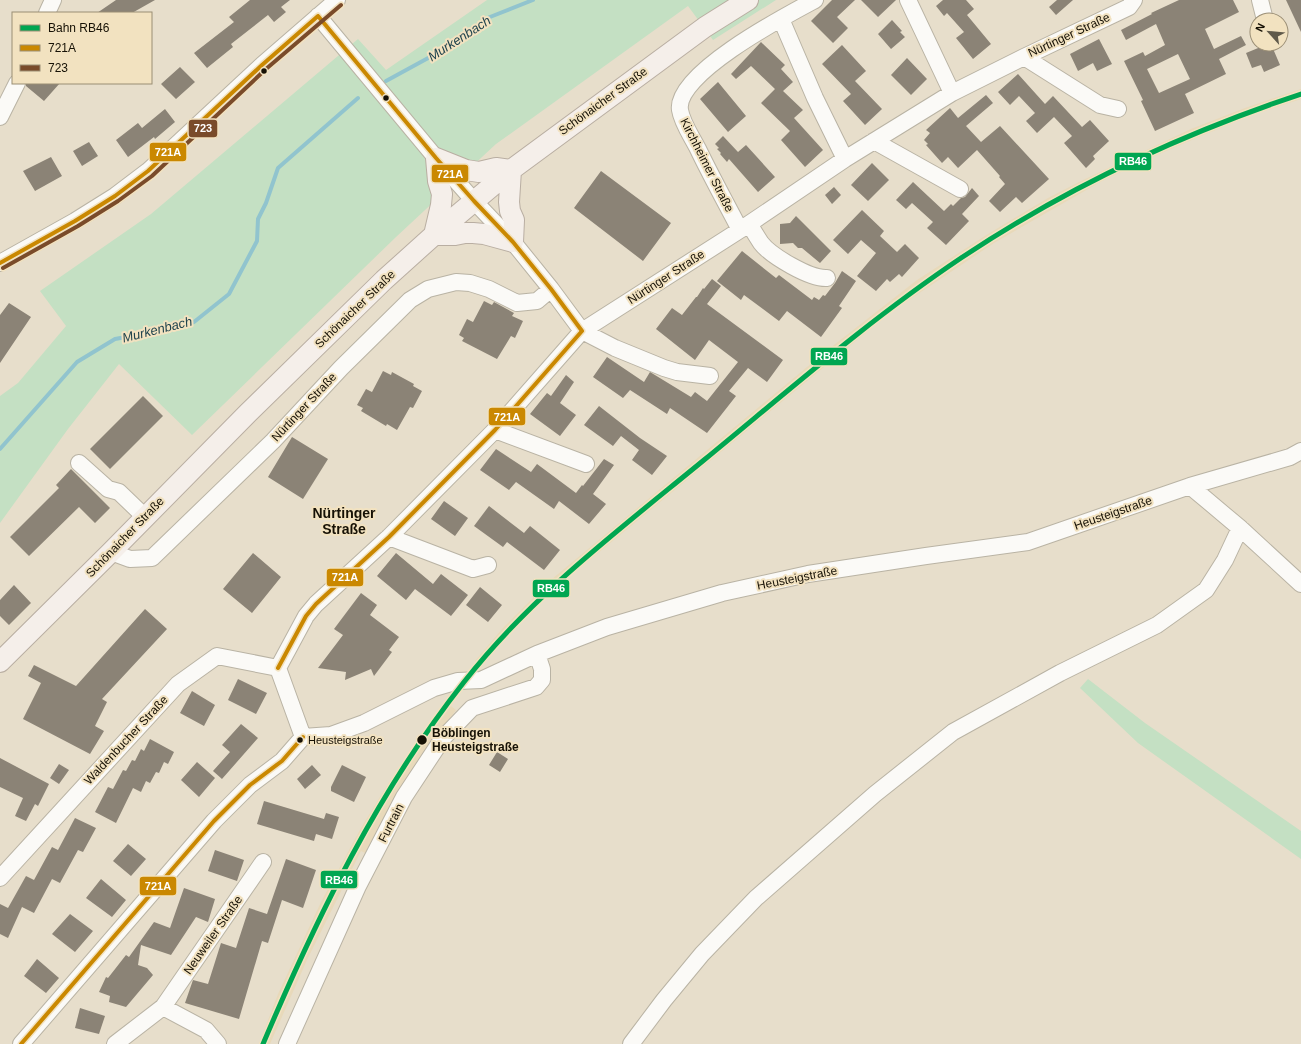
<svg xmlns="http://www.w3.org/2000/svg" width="1301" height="1044" font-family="Arial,sans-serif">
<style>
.built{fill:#e8d9ba}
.green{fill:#c4e0c3}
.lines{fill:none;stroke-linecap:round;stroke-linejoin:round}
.stream{stroke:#91c4ce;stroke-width:4}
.building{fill:#8b8376;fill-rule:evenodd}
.minor-casing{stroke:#b9b3a4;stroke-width:18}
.major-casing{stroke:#b9aea2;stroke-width:22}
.minor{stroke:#fbfaf7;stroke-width:16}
.major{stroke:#f5efea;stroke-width:20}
.bus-1-casing{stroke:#f2e2c0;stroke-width:7}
.bus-2-casing{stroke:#f2e2c0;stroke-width:7}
.bus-1{stroke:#ca8801;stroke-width:4}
.bus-2{stroke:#7a4b2a;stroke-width:4}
.rail-1-casing{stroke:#f2e2c0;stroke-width:8}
.rail-1{stroke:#00a651;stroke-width:5}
.bus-dot{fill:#161105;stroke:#f2e2c0;stroke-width:1.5}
.labels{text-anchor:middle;stroke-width:4;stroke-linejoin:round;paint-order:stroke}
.bus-label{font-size:11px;fill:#161105;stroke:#f2e2c0;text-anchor:start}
.street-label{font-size:12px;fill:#161105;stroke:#f2e2c0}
.stop-label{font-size:12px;font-weight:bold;fill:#161105;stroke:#f2e2c0;text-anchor:start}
.water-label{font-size:13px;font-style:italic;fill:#1e424c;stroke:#f2e2c0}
.quarter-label{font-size:14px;font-weight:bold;fill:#161105;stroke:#f2e2c0}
.line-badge{stroke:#f2e2c0;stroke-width:1.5}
.badge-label{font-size:11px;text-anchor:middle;font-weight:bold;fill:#fff}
</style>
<rect width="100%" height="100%" fill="#e7decb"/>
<path class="built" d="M1301 89V99L1249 116 1194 139 1150 158 1102 181 994 243 891 312 564 581 509 634 481 667 475 661 502 629 552 579 825 352 917 280 988 234 1048 198 1081 181 1191 129 1245 108Z
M450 693 456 698 451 706 456 710 414 771 365 853 361 851 307 960 270 1044H259L278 994 321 902 361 828 386 787Z"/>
<path class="green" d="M487 0H776L713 40 688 6 496 144 396 237 192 435 119 364 68 429 0 523V396L18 383 66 326 40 291 151 214 358 39 386 70Z
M1088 679 1145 723 1301 831V859L1138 743 1080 688Z"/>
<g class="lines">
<path class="stream" d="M386 81 441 51 490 17 533 0
M0 449 77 362 115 339 159 331 194 322 229 294 257 241 258 219 266 203 278 168 358 98"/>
</g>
<path class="building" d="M116 0H155L132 13H97Z
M250 0H290L281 7 286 12 274 22 268 15 231 44 233 47 207 68 194 53 234 22 229 17Z
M832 0H855L837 17 848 28 833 43 811 21Z
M861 0H896L878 17Z
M943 0H966L974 9 967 15 991 44 973 59 956 38 964 32 947 13 944 16 936 6Z
M1057 0H1073L1056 15 1049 7Z
M1179 0H1233L1239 12 1205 29 1214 49 1241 36 1246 45 1219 59 1226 74 1185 94 1194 113 1155 131 1141 101 1143 100 1124 61 1143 52 1145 56 1165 45 1156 24 1126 40 1121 30 1152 14 1151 13ZM1178 54 1190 79 1159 93 1147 69Z
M1286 0H1301V32Z
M892 20 902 31 900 32 905 37 891 49 878 34Z
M1099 39 1112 64 1097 71 1093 63 1078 71 1070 54Z
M761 42 785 65 781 69 793 82 783 91 803 110 794 118 823 150 805 167 781 140 790 131 761 103 775 89 751 66 736 79 731 74Z
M1268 44H1271L1280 65 1264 72 1261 65 1252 68 1246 53Z
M842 45 866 71 855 81 882 109 865 125 843 101 851 94 822 64Z
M907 58 927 79 911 95 891 75Z
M180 67 195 82 176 99 161 84Z
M1018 74 1045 104 1053 96 1082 127 1090 120 1109 141 1093 156 1095 159 1086 168 1064 143 1072 136 1054 117 1037 133 1026 121 1035 113 1019 96 1010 105 998 92Z
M718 82 746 116 728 132 700 99Z
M26 83H60L44 101 26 86Z
M986 95 993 103 966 126 981 142 1000 126 1049 179 1022 203 1016 197 1000 212 989 201 1005 184 999 177 1000 176 977 150 958 168 948 157 942 163 926 145 928 144 924 140 930 133 926 130 950 108 958 118Z
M165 109 175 122 155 139 154 137 128 157 116 140 138 123 142 128Z
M723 136 738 152 746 145 775 177 758 192 729 159 727 162 720 154 721 153 717 149 719 148 715 144Z
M89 142 98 156 82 166 73 151Z
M51 157 62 176 35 191 23 171Z
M872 163 889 180 868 201 851 185Z
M601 171 671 223 643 261 574 208Z
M913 182 944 211 951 204 953 206 961 198 965 197 972 188 979 196 962 214 969 221 946 245 927 228 933 222 912 203 906 209 896 200Z
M834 187 841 195 832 204 825 195Z
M862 210 884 231 880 236 897 252 905 244 919 258 902 277 899 274 890 282 887 279 876 291 857 276 876 253 861 240 848 254 833 240Z
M796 216 831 251 820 263 802 248H798L793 243 780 244V224L790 223Z
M742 251 776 278 779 275 812 300 814 297 819 300 823 295 825 296 835 283 842 271 856 281 839 306 842 308 821 337 787 311 779 321 744 295 741 300 717 281Z
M712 279 721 286 707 304 783 360 767 382 748 368 729 391 736 396 707 433 670 408 667 414 630 390 623 398 593 377 607 357 644 382 650 372 691 397 695 392 707 401 738 362 709 340 695 360 656 329 672 308 682 315 696 297H697L703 288 704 289Z
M484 301 492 305 494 302 514 313 512 316 523 321 515 338 511 336 497 359 462 341 464 338 459 335 467 319 473 322Z
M9 303 31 317 0 363V315Z
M383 371 391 375 392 372 414 384 413 386 422 391 413 408 410 407 397 430 387 424 386 426 361 411 363 408 357 405 366 389 372 392Z
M566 375 574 382 560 403 576 415 560 436 530 414 547 393 551 396Z
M143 396 163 416 110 469 90 449Z
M599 406 640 438 667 456 652 475 632 460 639 450 621 436 613 446 584 425Z
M292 437 328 459 303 499 268 477Z
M496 449 531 472 537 464 576 493 582 485 583 486 604 459 614 465 593 494 606 504 589 524 559 501 554 509 516 482 509 490 480 470Z
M71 469 110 508 95 523 79 507 29 556 10 537 59 488 56 485Z
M444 501 468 518 455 536 431 519Z
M489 506 524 533 530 526 560 550 544 570 507 542 503 547 474 526Z
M253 553 281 577 252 613 223 589Z
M396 553 433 584 441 574 468 595 451 616 415 589 406 600 377 576Z
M14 585 31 603 9 625 0 616V600Z
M480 587 502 605 488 622 466 605Z
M361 593 377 605 370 615 399 637 389 650 392 652 374 676 371 669 345 680 346 672 318 668 343 635 334 629Z
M145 609 167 629 102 699 107 702 95 726 104 731 90 754 23 719 41 683 28 676 34 665 76 686Z
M238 679 267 693 256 714 228 700Z
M192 691 215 705 204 726 180 713Z
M241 724 258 738 222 779 213 771 230 752 222 745Z
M150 739 174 752 168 764 164 762 159 773 156 772 150 783 146 781 141 792 133 788 116 823 95 812 108 787 113 789 123 770 126 771 132 760 135 761 141 749 144 751Z
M497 752 508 759 500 772 489 765Z
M0 758 49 784 38 806 35 804 26 821 15 816 23 798 0 787Z
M197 762 215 778 199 797 181 780Z
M59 764 69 770 59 784 50 778Z
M312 765 321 775 305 789 297 779Z
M342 765 366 777 354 802 331 791V787Z
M264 801 324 819 326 813 339 817 332 839 316 834 314 841 257 824Z
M75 818 96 828 83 852 78 850 60 883 52 879 34 913 22 907 8 938 0 934V904L8 908 26 876 34 880 52 847 58 850Z
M128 844 146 859 131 876 113 861Z
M215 850 244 860 237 881 208 871Z
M286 859 316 870 303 908 282 900 268 943 262 941 239 1019 185 1003 193 980 208 984 221 943 236 948 249 908 267 914Z
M101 879 126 900 112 917 86 898Z
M184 888 215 899 208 922 196 917 171 955 141 945 138 965 147 968 153 975 126 1007 109 1002 110 996 99 992 106 977 108 978 126 955 129 957 154 922 170 928Z
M70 914 93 931 75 952 52 934Z
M37 959 59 978 46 993 24 976Z
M80 1008 105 1016 99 1034 75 1028Z"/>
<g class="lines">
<defs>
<path id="minor" d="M908 0 952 93
M1260 0 1265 20
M47 13 53 0
M318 16 436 158 474 201 513 242 551 289 582 331 615 348 664 368 677 372 710 376
M781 19 815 98 845 159
M1024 57 1100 105 1118 109
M0 117 17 83
M874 141 960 189
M749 224C753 230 757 237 761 243 771 256 810 279 827 278
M740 230C726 203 711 176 698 149 692 137 682 123 680 110 674 74 787 15 815 0
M0 263 75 221 115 196 148 171 262 65 337 0
M495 430 586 464
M79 463 108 489 119 492 145 517
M1190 486 1240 528 1301 584
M389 537 473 569 488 565
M111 552 130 559 152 558 273 441 341 368 410 300 428 289 456 282 470 283 489 289 517 303 537 301 551 289
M278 668 306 616 316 604 389 537 495 430 582 331 740 230 845 159 952 93 1024 57 1129 7 1134 0
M278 668 303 737
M0 878 178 684 217 656 278 668
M163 1007 206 1030 218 1044
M21 1044 214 821 250 785 282 761 303 737 331 735 364 723 434 688 458 681 481 680 537 654 607 627 722 593 808 574 926 556 1028 542 1190 486 1290 457 1301 451
M115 1044 163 1007 263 862
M287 1044 358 886 404 797 443 738 472 708 536 687 542 680V669L537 654
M631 1044 664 1000 702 954 756 898 875 794 953 732 1060 673 1157 625 1206 590 1225 560 1240 528"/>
<path id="major" d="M434 235 441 205 442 194 438 181 436 158 466 170 479 172 496 168 511 170
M434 235H455L465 233H473L484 234 513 242 514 220 510 211 509 202 511 170
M0 662 111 552 248 413 384 280 434 235 511 170 705 27 748 0"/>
</defs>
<use href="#minor" class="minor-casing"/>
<use href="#major" class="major-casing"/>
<use href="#minor" class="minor"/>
<use href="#major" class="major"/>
<defs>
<path id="bus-1" d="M318 16 436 158 474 201 513 242 551 289 582 331
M0 263 75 221 115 196 148 171 262 65 318 16
M278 668 306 616 316 604 389 537 495 430 582 331
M21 1044 214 821 250 785 282 761 303 737"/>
<path id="bus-2" d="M3 268 78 226 118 201 152 176 266 69 341 5"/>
</defs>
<use href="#bus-1" class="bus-1-casing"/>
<use href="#bus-2" class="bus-2-casing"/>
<use href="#bus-1" class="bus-1"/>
<use href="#bus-2" class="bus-2"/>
<defs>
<path id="rail-1" d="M263 1044C317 917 378 791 464 682 531 596 620 529 704 460 788 391 870 319 961 258 1066 188 1181 134 1301 94"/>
</defs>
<use href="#rail-1" class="rail-1-casing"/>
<use href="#rail-1" class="rail-1"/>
</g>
<g class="bus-dot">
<circle cx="264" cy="71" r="3.5"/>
<circle cx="386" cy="98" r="3.5"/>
<circle cx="300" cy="740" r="3.5"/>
<circle cx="422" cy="740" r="5.5"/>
</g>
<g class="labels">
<g class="bus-label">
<text x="308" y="744">Heusteigstraße</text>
</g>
<g class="street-label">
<text transform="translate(1069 35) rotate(-25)" y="4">Nürtinger Straße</text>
<text transform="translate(603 101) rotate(-36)" y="4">Schönaicher Straße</text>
<text transform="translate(707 165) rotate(63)" y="4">Kirchheimer Straße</text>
<text transform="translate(666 277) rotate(-33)" y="4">Nürtinger Straße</text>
<text transform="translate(355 309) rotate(-44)" y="4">Schönaicher Straße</text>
<text transform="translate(304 407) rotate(-47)" y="4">Nürtinger Straße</text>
<text transform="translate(1113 513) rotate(-19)" y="4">Heusteigstraße</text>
<text transform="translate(125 537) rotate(-46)" y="4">Schönaicher Straße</text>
<text transform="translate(797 578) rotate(-11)" y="4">Heusteigstraße</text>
<text transform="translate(126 740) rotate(-47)" y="4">Waldenbucher Straße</text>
<text transform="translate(391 823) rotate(-63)" y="4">Furtrain</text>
<text transform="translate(213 935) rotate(-55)" y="4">Neuweiler Straße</text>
</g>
<g class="stop-label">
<text x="432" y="737">Böblingen<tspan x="432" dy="14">Heusteigstraße</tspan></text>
</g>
<g class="water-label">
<text transform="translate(459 38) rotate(-33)" y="5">Murkenbach</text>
<text transform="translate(157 329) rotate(-14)" y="5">Murkenbach</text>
</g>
<g class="quarter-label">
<text x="344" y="518">Nürtinger<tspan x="344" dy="16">Straße</tspan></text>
</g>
</g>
<g class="line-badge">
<rect x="188" y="119" width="30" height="19" rx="4" fill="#7a4b2a"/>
<rect x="149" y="142" width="38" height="20" rx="4" fill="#ca8801"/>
<rect x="1114" y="152" width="38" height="19" rx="4" fill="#00a651"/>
<rect x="431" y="164" width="38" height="19" rx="4" fill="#ca8801"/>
<rect x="810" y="347" width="38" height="19" rx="4" fill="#00a651"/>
<rect x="488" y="407" width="38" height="19" rx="4" fill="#ca8801"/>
<rect x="326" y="568" width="38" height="19" rx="4" fill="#ca8801"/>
<rect x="532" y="579" width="38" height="19" rx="4" fill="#00a651"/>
<rect x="320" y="870" width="38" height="19" rx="4" fill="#00a651"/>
<rect x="139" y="876" width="38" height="20" rx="4" fill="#ca8801"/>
</g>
<g class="badge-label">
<text x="203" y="132">723</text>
<text x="168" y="156">721A</text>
<text x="1133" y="165">RB46</text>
<text x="450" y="178">721A</text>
<text x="829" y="360">RB46</text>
<text x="507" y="421">721A</text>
<text x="345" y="581">721A</text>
<text x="551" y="592">RB46</text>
<text x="339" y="884">RB46</text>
<text x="158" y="890">721A</text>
</g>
<rect x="12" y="12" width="140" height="72" fill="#f2e2c0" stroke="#9a8e75"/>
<rect x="20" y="25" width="20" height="6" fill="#00a651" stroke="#9a8e75"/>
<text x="48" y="32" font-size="12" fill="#161105">Bahn RB46</text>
<rect x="20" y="45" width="20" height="6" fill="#ca8801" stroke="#9a8e75"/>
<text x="48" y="52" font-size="12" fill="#161105">721A</text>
<rect x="20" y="65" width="20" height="6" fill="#7a4b2a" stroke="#9a8e75"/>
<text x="48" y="72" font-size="12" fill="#161105">723</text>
<g transform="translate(1269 32) rotate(297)"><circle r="19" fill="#f2e2c0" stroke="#9a8e75"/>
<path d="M0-3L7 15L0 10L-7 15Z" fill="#5f594a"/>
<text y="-6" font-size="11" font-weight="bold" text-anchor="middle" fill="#161105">N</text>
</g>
</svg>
